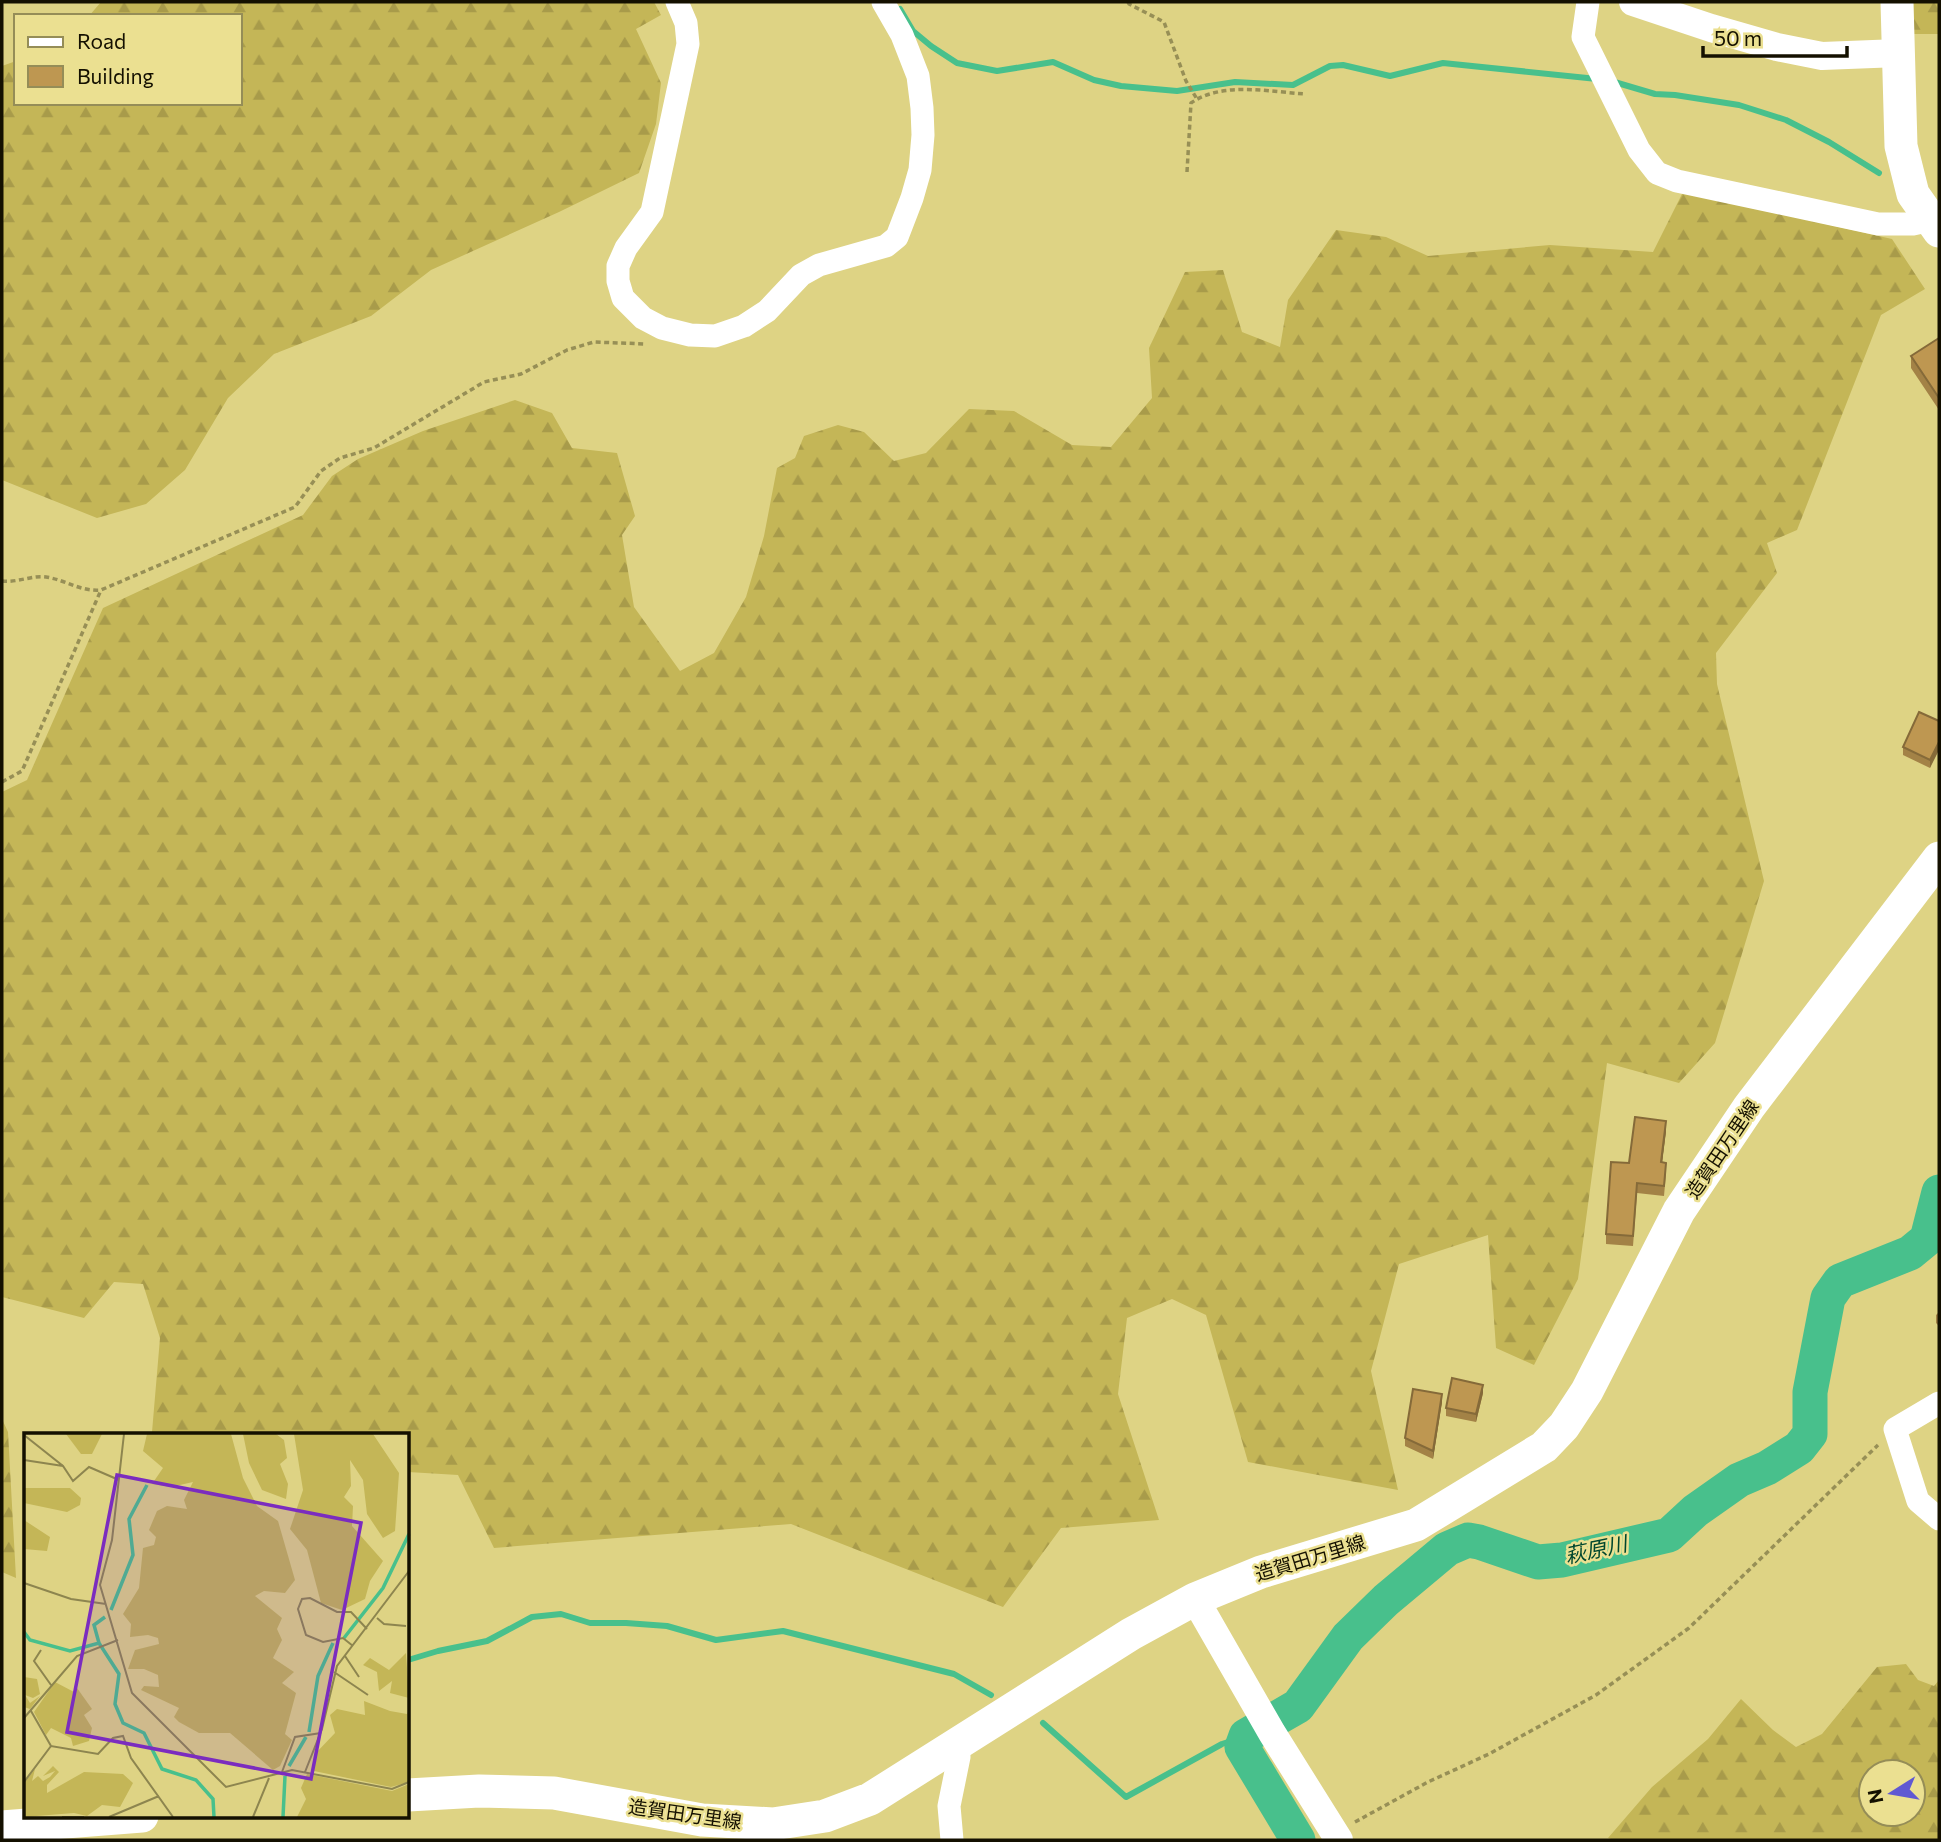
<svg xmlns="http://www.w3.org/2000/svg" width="1941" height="1842" font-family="Commissioner,'Noto Sans JP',sans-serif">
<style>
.forest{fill:url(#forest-firs);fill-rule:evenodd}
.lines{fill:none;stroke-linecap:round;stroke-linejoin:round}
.stream{stroke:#48c08c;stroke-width:6}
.river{stroke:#48c08c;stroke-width:35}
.path{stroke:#978f56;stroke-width:3.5;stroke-dasharray:5 3.5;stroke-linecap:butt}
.minor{stroke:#fff;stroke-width:23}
.tertiary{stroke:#fff;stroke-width:28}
.secondary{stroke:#fff;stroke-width:33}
.wall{fill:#a38246}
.shaded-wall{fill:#856a39}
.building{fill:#be9751;stroke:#856a39;stroke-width:2}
.labels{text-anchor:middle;stroke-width:5;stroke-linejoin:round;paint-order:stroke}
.street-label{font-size:19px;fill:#141000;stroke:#ebe091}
.water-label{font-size:21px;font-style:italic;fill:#00472e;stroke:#ebe091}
.inset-river{fill:none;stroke:#48c08c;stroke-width:3.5}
.inset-road{fill:none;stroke:#8d854f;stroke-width:2}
.view{fill:#7b2cbf;fill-opacity:0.15;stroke:#7b2cbf;stroke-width:3.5}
.inset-edge{fill:none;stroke:#141000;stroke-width:3.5}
</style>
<defs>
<pattern id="forest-firs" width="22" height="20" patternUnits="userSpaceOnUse" patternTransform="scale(1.75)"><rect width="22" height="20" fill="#c4b657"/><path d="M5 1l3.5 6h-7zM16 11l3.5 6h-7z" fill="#a89b4a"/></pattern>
</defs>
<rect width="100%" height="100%" fill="#ded384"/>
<path class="forest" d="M101 2H654L661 15 636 29 661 83 656 124 639 173 559 212 431 270 371 316 274 354 228 398 185 470 146 504 97 518 2 480V66L16 61V103H240V16H89Z
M1908 2H1939V34H1908Z
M1683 192 1892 239 1925 289 1881 315 1797 530 1767 543 1777 573 1716 653 1717 684 1764 881 1715 1043 1679 1083 1607 1063 1578 1279 1534 1365 1496 1348 1488 1235 1399 1264 1371 1371 1398 1490 1248 1462 1206 1315 1172 1299 1127 1318 1118 1394 1159 1520 1061 1528 1003 1607 791 1524 494 1548 458 1475 408 1472V1434H153L152 1432 160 1338 143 1284 114 1282 84 1318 2 1297V792L27 780 103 608 303 515 332 476 358 459 423 431 515 400 552 413 572 448 617 453 635 516 622 535 634 607 680 671 714 653 746 597 764 536 777 468 795 458 804 436 838 425 864 432 894 461 926 453 969 409 1014 411 1072 445 1111 447 1152 398 1149 348 1185 272 1223 270 1242 332 1280 347 1288 300 1336 230 1386 237 1428 256 1550 245 1653 252Z
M2 1419 8 1432 16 1578 2 1572Z
M1906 1664 1918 1680 1934 1686 1939 1680V1840H1614L1608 1838 1652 1787 1708 1739 1741 1699 1773 1730 1796 1747 1822 1734 1877 1667ZM1913 1772V1814H1871V1772Z"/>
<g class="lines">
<path class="stream" d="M900 9 913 31 931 46 957 63 997 71 1053 62 1094 80 1121 86 1177 91 1235 82 1293 85 1330 66 1343 65 1390 76 1443 63 1597 79
M1611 81 1655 94 1675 95 1739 105 1786 120 1829 142 1879 173
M408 1660 438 1651 487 1641 532 1617 561 1614 590 1623H626L667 1626 716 1640 783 1631 954 1674 991 1695
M1043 1723 1126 1797 1222 1744 1246 1736"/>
<path class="river" d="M1298 1840 1242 1747 1246 1736 1298 1706 1348 1637 1386 1600 1447 1549 1468 1540 1479 1542 1538 1562 1562 1560 1669 1535 1695 1511 1739 1480 1767 1468 1799 1448 1810 1434V1392L1828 1298 1840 1281 1910 1253 1927 1239 1939 1192"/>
<path class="path" d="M1128 2 1129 4 1164 22 1186 81 1197 99
M1187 172 1191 103C1223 81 1269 92 1306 94
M2 581C17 583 32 575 46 577 66 580 81 592 101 590L295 507 321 471 340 458 374 448 484 382 521 374 567 350 594 342 646 344
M2 782 22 771 101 590
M1355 1822 1428 1782 1489 1754 1596 1695 1689 1628 1878 1445"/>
<path class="minor" d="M677 2 686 23 688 44 652 212 626 248 618 266V281L623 298 643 318 662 328 690 335 715 336 744 326 767 311 801 275 819 265 886 246 897 237 912 198 920 170 923 135 922 108 918 76 902 35 883 2
M1588 2 1583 37 1639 150 1657 173 1677 181 1878 224H1913L1931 220
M1939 1403 1895 1429 1918 1501 1939 1519
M952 1840 949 1806 959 1757 954 1746"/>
<path class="tertiary" d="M1633 2 1711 28 1777 47 1822 56 1899 53
M1195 1599 1272 1733 1339 1840"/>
<path class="secondary" d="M1897 2 1901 146 1913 194 1939 231
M408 1795 479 1791 554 1793 702 1820 773 1824 825 1816 870 1799 1131 1634 1195 1599 1261 1572 1416 1525 1544 1447 1564 1426 1587 1391 1679 1211 1749 1107 1939 858
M2 1827 142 1816"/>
</g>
<path class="wall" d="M1939 338V410L1911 368V356Z
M1939 721 1930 768 1903 755V747Z
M1666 1131 1662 1162 1666 1173 1664 1196 1637 1193 1633 1246 1606 1244V1234L1629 1163Z
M1939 1312V1326L1936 1323V1315Z
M1483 1393 1476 1422 1446 1416V1408Z
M1442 1402 1433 1459 1405 1446V1438Z"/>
<path class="shaded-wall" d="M1939 742V750L1930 768V760Z
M1666 1121V1131L1661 1172V1162Z
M1483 1385V1393L1476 1422V1414Z
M1442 1394V1402L1433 1459V1451Z"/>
<path class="building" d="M1939 338V398L1911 356Z
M1919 712 1939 721V742L1930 760 1903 747Z
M1635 1117 1666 1121 1661 1162 1666 1163 1664 1186 1637 1183 1633 1236 1606 1234 1611 1162 1629 1163Z
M1452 1378 1483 1385 1476 1414 1446 1408Z
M1413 1389 1442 1394 1433 1451 1405 1438Z"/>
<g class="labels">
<g class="street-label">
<text transform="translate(1722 1149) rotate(-56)" y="7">造賀田万里線</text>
<text transform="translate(1310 1558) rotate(-17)" y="7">造賀田万里線</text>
<text transform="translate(685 1814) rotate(8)" y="7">造賀田万里線</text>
</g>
<g class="water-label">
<text transform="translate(1596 1550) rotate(-12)" y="7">萩原川</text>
</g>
</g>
<g transform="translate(24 1433)">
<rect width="385" height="385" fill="#ded384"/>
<path d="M42 1H78L68 21H57ZM123 1H207L219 45 233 73 254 88 271 147 261 160 240 158 231 163 258 185 253 196 258 207 249 225 270 239 258 250 272 260 261 301 268 307 256 333 249 337 206 300H175L155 289 150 284 155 275 117 257 120 253 135 254 134 242 120 236H104L111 217 135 211 134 205 124 202 106 204 107 191 99 181 115 155 119 115 130 112 132 104 125 97 133 78 143 73 163 76 160 67 169 49 147 54 128 51 139 35 119 18ZM219 1H252L260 7 263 25 256 31 264 51 262 66 238 57 225 30ZM270 1H349L375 40 371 98 359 105 343 81 339 47 326 27 327 53 320 64 329 73 328 93 359 128 346 148 341 166 318 177 297 170 283 117 266 96 279 57ZM0 55H46L57 65 56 72 43 79 0 70ZM0 87 26 104 23 118 0 116ZM382 220 385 265 366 260 368 248 355 258 353 239 339 232 346 225 365 237ZM0 244 13 246 16 261 9 265 1 262 6 270 16 263 6 276 0 274ZM31 249 50 259 53 255 68 276 60 282 68 295 65 308 49 313 47 305 27 295 22 302 10 279ZM340 268 366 278 383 281 385 277V349L367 354 290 338 291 321 311 300 306 282 313 276 341 282ZM29 333 35 339 23 352V360L60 339 99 341 109 350 96 374 78 372 63 383 50 380 0 384V350L11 336 8 348 14 343 19 348 26 344 31 338 19 343ZM283 341 368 358 385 351V384H273L282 366 277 355Z" fill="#c4b657"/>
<path class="inset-river" d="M87 177 109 122 105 86 123 52M0 199 6 207 46 218 75 210 95 241 91 271 99 290 120 300 138 336 172 347 189 366 190 384M320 205 359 155 385 101M75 210 70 192 81 184M285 299 294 243 309 210M265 333 282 304M259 384 261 343"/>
<path class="inset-road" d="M100 1 88 107 76 152 108 260 202 354 268 337 368 356 385 349M0 2 39 33 49 48 65 34 95 47M0 27 39 33M0 150 47 166 82 171M353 185 360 191 382 193M329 213 319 205 299 209 282 202 274 176 278 166 286 165 313 179H327L343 196M17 217 10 228 27 252M321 223 335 244M310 239 344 262M7 278 27 313M0 285 53 223 94 207M258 339 271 304 297 300M281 339 298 296 313 233 385 138M0 349 27 313 74 321 89 305 99 303 107 325 149 384M38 384H60M85 384 135 363M229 384 245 345"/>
<path class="view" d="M93 42 337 90 287 346 43 299Z"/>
<rect width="385" height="385" class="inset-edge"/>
</g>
<rect width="1941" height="1842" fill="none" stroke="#141000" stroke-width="7"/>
<rect x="14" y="14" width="228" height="91" fill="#ebe091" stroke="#958d57" stroke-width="2"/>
<rect x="28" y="37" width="35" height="10" fill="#ffffff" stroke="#958d57" stroke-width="2"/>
<text x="77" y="49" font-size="21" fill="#141000">Road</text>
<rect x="28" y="66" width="35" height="21" fill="#be9751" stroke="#958d57" stroke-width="2"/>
<text x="77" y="84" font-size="21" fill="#141000">Building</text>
<g transform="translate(1892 1793) rotate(259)"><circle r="33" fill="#ebe091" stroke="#958d57" stroke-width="2"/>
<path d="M0-5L12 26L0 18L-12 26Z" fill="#6059d2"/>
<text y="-10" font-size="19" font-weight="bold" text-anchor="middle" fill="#141000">N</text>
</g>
<path d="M1703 46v10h144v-10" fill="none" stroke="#141000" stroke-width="3.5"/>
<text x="1714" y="46" font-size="21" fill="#141000" stroke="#ebe091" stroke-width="5" paint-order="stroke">50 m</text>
</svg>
